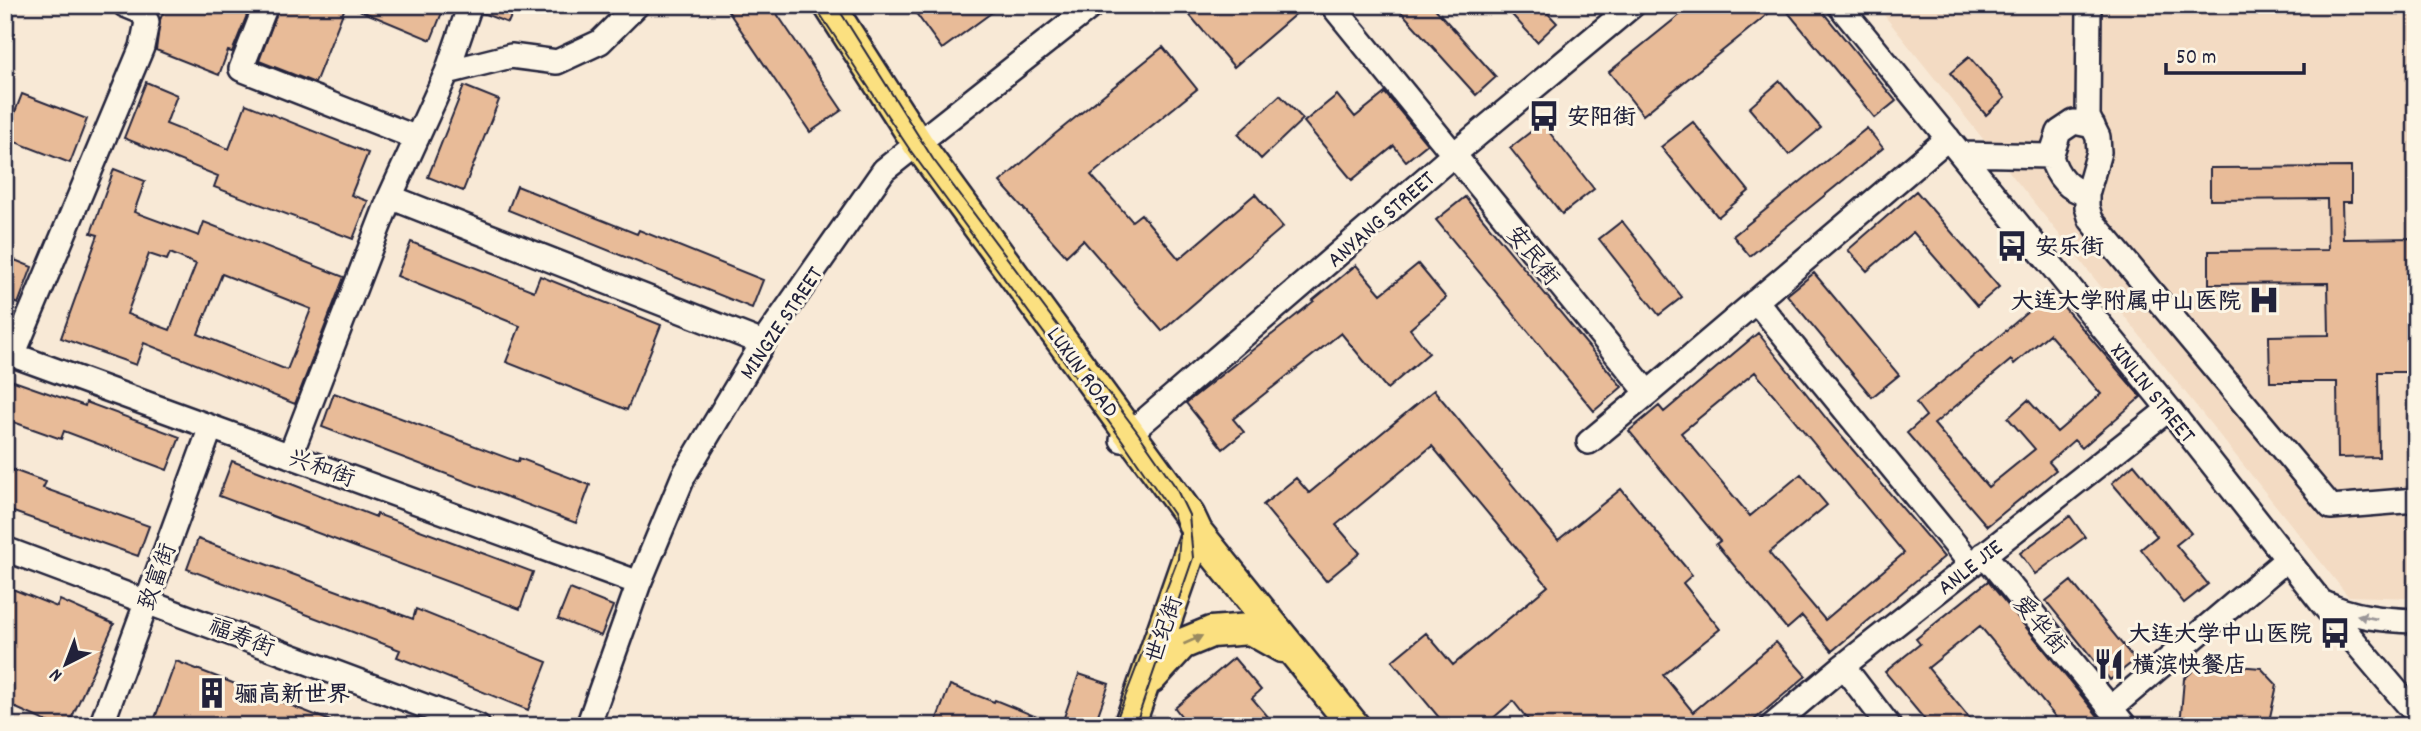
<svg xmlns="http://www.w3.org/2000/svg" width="2421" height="731" font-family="Dekko,'LXGW WenKai TC',sans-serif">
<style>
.built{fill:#f3dbc3}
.building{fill:#e8bb98;stroke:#22223b;stroke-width:2;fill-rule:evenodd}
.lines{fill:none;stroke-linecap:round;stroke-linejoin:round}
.minor-casing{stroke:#22223b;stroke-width:28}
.major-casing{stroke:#22223b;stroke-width:35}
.path{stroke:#22223b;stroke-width:3.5;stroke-dasharray:7 5;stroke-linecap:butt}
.minor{stroke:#fcf5e5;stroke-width:23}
.major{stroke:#fbe080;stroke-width:30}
.tram{stroke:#22223b;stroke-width:2}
.oneway{fill:#9a9698}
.oneway2{fill:#998a61}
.labels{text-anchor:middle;stroke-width:6;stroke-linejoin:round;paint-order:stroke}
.poi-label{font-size:23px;font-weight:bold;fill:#22223b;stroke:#fcf5e5;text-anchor:start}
.street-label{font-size:23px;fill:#22223b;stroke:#fcf5e5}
</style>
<rect width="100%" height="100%" fill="#f8e9d6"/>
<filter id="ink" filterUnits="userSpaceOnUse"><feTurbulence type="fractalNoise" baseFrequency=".0143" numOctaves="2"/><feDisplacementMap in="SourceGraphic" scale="14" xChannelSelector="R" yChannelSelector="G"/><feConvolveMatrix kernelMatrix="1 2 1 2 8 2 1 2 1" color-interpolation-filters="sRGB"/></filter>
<g filter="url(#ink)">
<path class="built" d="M1876 5H2416V598L2348 596Z"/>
<path class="building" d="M166 5H251L232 52 228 51 219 75 156 50 160 20Z
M280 5H346L315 83 259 61Z
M347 5H445L431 40Z
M484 5H516L508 23 482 13Z
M724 5H771L842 110 810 132Z
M910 5H1002L942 49Z
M1181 5H1306L1234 67Z
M1395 5H1432L1496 77 1476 95Z
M1503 5H1540L1557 23 1537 42Z
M1692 5H1779L1643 115 1609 72Z
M1782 5H1817L1896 101 1875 118Z
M1163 47 1197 89 1091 175 1132 221 1141 214 1179 259 1255 194 1283 227 1162 331 1083 240 1066 256 1000 182 1055 134Z
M1969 57 2005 98 1986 115 1950 73Z
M1780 81 1821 128 1789 155 1749 108Z
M146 82 177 95 166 124 229 149 246 104 368 153 351 195 368 201 353 239 214 187 218 176 124 138Z
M464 86 499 100 463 191 428 177Z
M1385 93 1427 144 1406 161 1394 146 1352 180 1304 122 1337 95 1355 117Z
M22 94 87 119 70 163 5 138Z
M1280 95 1303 119 1261 159 1238 134Z
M1693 122 1749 191 1718 217 1661 147Z
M1542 123 1594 189 1562 214 1510 148Z
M1867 128 1883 148 1750 256 1733 236Z
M2351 167V202H2342L2343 239 2416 238V372H2378L2379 457 2338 458 2337 382H2270L2269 336 2329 335 2328 283 2209 284V251L2328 250 2327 199 2210 200V168Z
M114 169 145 181 134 212 199 236 204 222 344 277 295 404 144 343 136 365 61 338 98 235 91 233ZM170 253 196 264 170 330 127 314 149 254 167 260ZM222 274 311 309 287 370 198 334Z
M517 186 637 234 639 230 763 280 752 308 508 210Z
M1916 191 1999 287 1977 306 1913 232 1867 271 1848 250Z
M1465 197 1622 387 1594 411 1436 220Z
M1622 221 1682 297 1659 315 1599 239Z
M411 242 534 291 540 276 661 325 627 410 506 362 520 326 397 276Z
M5 256 32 267 18 304 5 299Z
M1418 264 1446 298 1410 329 1429 353 1387 389 1341 333 1233 419 1244 432 1223 449 1186 403 1314 301 1313 300 1356 265 1381 294Z
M1814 273 1899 375 1872 397 1787 295Z
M2051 292 2141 397 2082 448 2074 440 2049 462 2056 470 1987 526 1907 433 1926 416 1916 403 1981 350 1982 351ZM2049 334 2101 394 2057 432 2028 400 2008 418 2035 449 1988 487 1934 424 2011 360 2014 364Z
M1758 333 1830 423 1944 557 1832 651 1802 616 1787 629 1716 544 1720 541 1629 431 1659 406 1664 412ZM1755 372 1904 553 1825 620 1769 553 1827 505 1801 474 1750 516 1681 433Z
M5 378 85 406 86 402 180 437 167 470 64 431 61 439 5 419Z
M1434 390 1558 540 1621 489 1692 575 1683 583 1720 629 1663 675 1693 712 1776 642 1806 676 1747 726H1533L1513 701 1484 726H1446L1392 661 1426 633 1453 665 1548 586 1432 446 1336 525 1360 553 1326 581 1263 505 1296 478 1309 493Z
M334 393 518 462 519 458 590 485 576 523 322 427Z
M232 461 376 517 377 514 533 572 520 609 219 496Z
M2134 464 2191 533 2176 545 2208 584 2184 603 2141 549 2157 536 2112 483Z
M5 467 46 482 43 488 149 526 138 556 5 509Z
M2070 516 2085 537 2035 574 2020 553Z
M198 539 413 619 416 609 547 662 528 710 397 657 400 650 187 569Z
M1988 581 2060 669 2106 726H2063L1980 626 1928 668 1976 726H1930L1885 672 1920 644 1916 639Z
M2071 581 2135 660 2110 680 2046 601Z
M5 586 57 607 60 600 114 624 68 726H56L5 703Z
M570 589 613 606 601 636 558 619Z
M1234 658 1261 690 1252 698 1276 726H1189L1175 708Z
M176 661 341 725V726H152Z
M2201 663 2261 668 2277 685 2268 726H2180L2184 679Z
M1079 674 1109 684 1094 726H1061Z
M950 685 994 702 995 700 1059 726H934Z"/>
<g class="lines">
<defs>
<path id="minor" d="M266 5 241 69 417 138
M1332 5 1648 393 1948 138
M1839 5 2169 409 2321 602 2416 714
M2089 5 2088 117 2098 137 2099 152 2087 194V207L2091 220 2331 507 2416 500
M447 72 511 56 557 62 600 42 637 5
M1961 154 2051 156
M2087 194C2067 189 2056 175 2051 156L2059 132 2074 122 2093 126
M390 197 763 343
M1756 301 1971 564
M5 352 639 583
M13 355 142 47 147 22 142 12 125 5
M1122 440 1453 155 1633 5
M1589 442 1648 393
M290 456 390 197 447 72 470 5
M5 549 478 726
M1984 554 2125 726
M2324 603C2353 617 2384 620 2416 621
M1843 666 1889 726
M2111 708 2287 559
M101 726 211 427
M588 726 639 583 684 475 763 343 884 170 1093 5
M1772 726 1843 666 2169 409"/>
<path id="major" d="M829 5 918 144 1189 515 1197 532 1354 726
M1151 678 1182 644 1211 632 1250 629 1282 647
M1129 726 1197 532"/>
</defs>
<use href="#minor" class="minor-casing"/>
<use href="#major" class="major-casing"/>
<path class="path" d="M2414 639 2416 661"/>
<use href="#minor" class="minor"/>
<use href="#major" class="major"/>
<path class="tram" d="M814 5 910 150 1122 440 1173 514 1180 534 1178 559 1114 726
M836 5 933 159 1136 430 1175 486 1189 515 1193 558 1135 726"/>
</g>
<defs><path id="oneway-solid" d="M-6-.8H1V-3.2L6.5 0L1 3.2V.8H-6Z" transform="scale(1.75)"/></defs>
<use class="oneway" href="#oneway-solid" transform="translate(2367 617) rotate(-169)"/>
<use class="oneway2" href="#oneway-solid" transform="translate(1193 640) rotate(-24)"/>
</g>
<defs>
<symbol id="bus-bare" viewBox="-9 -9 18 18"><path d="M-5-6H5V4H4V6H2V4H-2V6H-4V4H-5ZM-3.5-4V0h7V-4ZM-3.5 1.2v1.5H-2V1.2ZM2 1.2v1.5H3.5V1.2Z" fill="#22223b" stroke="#fcf5e5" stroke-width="2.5" paint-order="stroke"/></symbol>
<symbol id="hospital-bare" viewBox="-9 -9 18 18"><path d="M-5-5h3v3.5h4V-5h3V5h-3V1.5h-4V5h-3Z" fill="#22223b" stroke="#fcf5e5" stroke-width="2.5" paint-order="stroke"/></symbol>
<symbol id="restaurant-bare" viewBox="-9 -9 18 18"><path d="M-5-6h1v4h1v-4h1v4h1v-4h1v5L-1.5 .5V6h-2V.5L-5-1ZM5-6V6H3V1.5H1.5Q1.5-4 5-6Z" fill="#22223b" stroke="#fcf5e5" stroke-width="2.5" paint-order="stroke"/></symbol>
<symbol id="building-bare" viewBox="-9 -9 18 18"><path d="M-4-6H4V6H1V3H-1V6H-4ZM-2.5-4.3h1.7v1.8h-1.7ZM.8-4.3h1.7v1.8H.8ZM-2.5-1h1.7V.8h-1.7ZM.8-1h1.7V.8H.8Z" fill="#22223b" stroke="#fcf5e5" stroke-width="2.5" paint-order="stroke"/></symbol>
</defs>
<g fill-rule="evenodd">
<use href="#bus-bare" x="1522" y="94" width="44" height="44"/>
<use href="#bus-bare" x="1990" y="224" width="44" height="44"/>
<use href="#hospital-bare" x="2242" y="278" width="44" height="44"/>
<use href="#bus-bare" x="2313" y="611" width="44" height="44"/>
<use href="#restaurant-bare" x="2087" y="642" width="44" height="44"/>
<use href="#building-bare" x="190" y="671" width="44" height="44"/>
</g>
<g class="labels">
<g class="poi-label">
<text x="1567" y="124">安阳街</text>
<text x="2035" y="254">安乐街</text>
<text x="2241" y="308" text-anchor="end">大连大学附属中山医院</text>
<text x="2312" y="641" text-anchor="end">大连大学中山医院</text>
<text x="2132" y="672">横滨快餐店</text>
<text x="235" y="701">骊高新世界</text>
</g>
<g class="street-label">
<text transform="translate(1380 218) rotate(-41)" y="8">ANYANG STREET</text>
<text transform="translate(1534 255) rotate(51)" y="8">安民街</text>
<text transform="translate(780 322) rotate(-56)" y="8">MINGZE STREET</text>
<text transform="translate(1084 371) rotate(54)" y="8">LUXUN ROAD</text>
<text transform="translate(2154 392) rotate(51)" y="8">XINLIN STREET</text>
<text transform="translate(322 467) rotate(20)" y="8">兴和街</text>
<text transform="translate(1969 566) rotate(-38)" y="8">ANLE JIE</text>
<text transform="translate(156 576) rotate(-70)" y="8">致富街</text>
<text transform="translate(2041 624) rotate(50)" y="8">爱华街</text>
<text transform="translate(1163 629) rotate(-71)" y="8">世纪街</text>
<text transform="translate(242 636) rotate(21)" y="8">福寿街</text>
</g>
</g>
<rect width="2421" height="731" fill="none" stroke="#fcf5e5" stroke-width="28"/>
<rect x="14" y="14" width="2393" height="703" fill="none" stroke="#22223b" stroke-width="2.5" filter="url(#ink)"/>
<g transform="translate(66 664) rotate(222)" stroke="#fcf5e5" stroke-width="5" paint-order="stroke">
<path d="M0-5L12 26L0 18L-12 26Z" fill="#22223b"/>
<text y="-10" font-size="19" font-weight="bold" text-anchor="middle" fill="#22223b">N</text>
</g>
<path d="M2166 63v10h138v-10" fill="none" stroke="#22223b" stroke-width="3.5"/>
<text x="2176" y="63" font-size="21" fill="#22223b" stroke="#fcf5e5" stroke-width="5" paint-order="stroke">50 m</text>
</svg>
